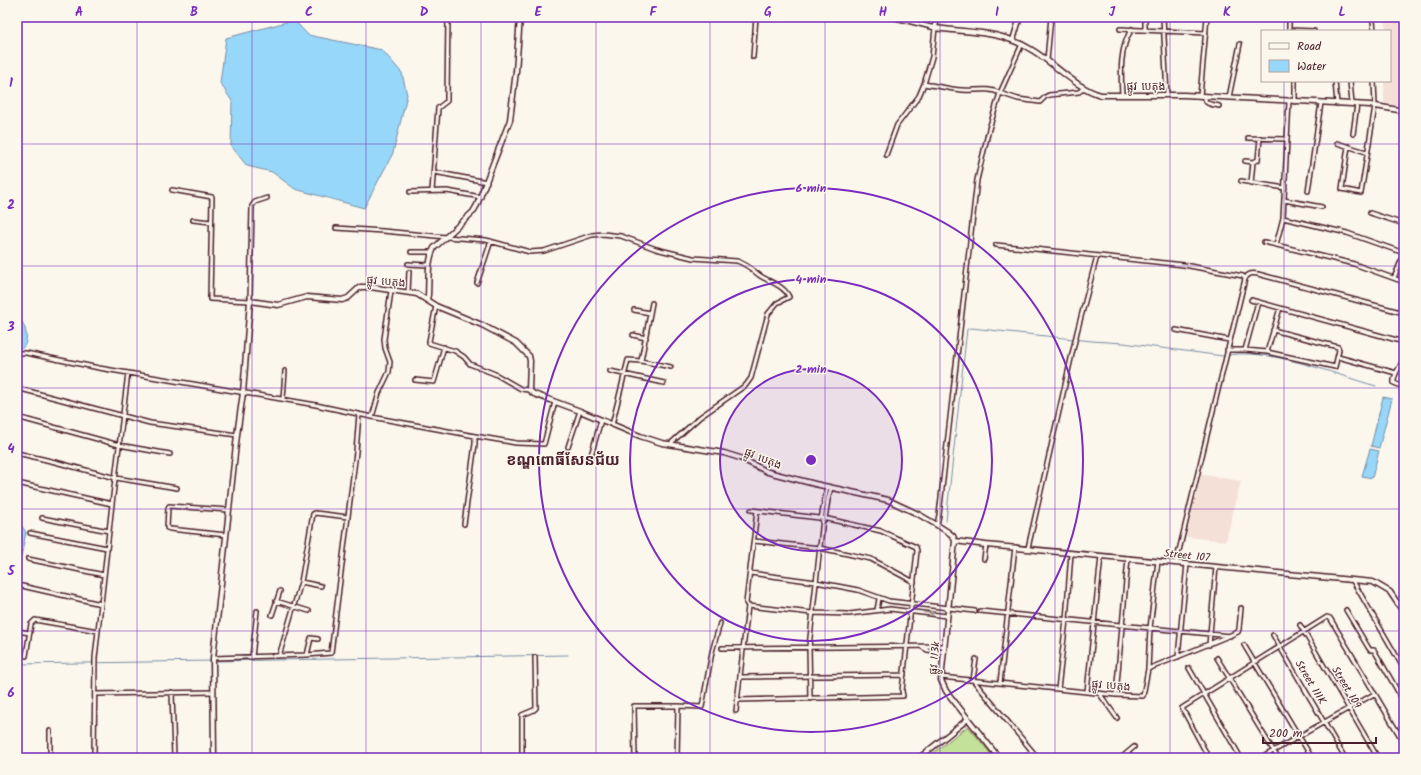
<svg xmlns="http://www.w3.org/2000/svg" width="1421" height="775" font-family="Kalam,'Noto Sans Khmer',sans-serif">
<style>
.built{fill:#f5e0d8}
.green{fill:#c3e198;stroke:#868062}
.water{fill:#97d7f9;stroke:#788da7}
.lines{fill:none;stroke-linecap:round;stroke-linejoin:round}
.stream{stroke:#788da7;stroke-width:1}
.minor-casing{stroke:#4a1f2b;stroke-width:6}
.tertiary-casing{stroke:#4a1f2b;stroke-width:7}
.minor{stroke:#fbf7ec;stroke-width:3}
.tertiary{stroke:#fbf7ec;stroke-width:4}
.oneway{fill:#ab9695}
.grid{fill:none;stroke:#7b2cbf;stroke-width:1;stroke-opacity:0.55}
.ring{fill:none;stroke:#7b2cbf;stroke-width:2}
.labels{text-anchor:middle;stroke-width:3;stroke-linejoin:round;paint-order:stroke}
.street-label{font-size:11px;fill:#4a1f2b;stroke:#fbf7ec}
.district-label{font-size:15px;font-weight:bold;fill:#4a1f2b;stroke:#fbf7ec}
.centre{fill:#7b2cbf;stroke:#fbf7ec;stroke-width:2}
.ring-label{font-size:12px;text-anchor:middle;font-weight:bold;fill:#7b2cbf;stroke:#fbf7ec;stroke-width:3;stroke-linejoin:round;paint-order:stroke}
.neatline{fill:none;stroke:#7b2cbf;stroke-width:1.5}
.grid-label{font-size:13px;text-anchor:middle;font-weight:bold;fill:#7b2cbf}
</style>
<rect width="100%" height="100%" fill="#fbf7ec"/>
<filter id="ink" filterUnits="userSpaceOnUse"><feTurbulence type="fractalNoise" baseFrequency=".025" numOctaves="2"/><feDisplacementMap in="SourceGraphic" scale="8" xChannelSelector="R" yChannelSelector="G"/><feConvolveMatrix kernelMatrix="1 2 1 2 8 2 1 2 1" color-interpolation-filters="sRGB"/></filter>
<g filter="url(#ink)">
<path class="built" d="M1395 17H1404V107L1384 103V81H1390V31H1385L1386 20H1394Z
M1201 474 1241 481 1226 541 1186 537Z"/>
<path class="green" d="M968 726 994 758H927Z"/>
<path class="water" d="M294 20 308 35 382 50 402 73 407 95 393 153 364 208 295 189 272 172 247 166 231 146 232 101 220 83 226 38Z
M17 319H20C27 326 31 349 17 350Z
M1383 397 1392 399 1379 448 1371 446Z
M1370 449 1379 451 1372 478 1362 476Z
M19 522 26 532 20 562 17 563V523Z"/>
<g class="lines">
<path class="stream" d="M946 521 967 329 971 328 1092 341 1123 343 1223 356C1268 346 1332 374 1376 386
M216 661 568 655
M17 664 212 661"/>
<defs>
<path id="minor" d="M1163 17 1167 95
M1277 17 1289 18
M1289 17V31
M1373 21 1374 31
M1120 29 1206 33
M1145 29V17
M1289 30 1314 31
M1022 44 1000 93 1018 99 1040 102 1045 97 1049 95 1079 92 1084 88
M753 57 756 17
M1047 60 1051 17
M1335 81 1337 104
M1350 81 1352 104
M924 84C937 86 950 89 962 90 975 91 988 87 1000 93L989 129 977 180 939 515 937 525
M1122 95C1121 75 1119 47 1132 29
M1200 96 1207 17
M1205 96C1204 105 1211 104 1219 106
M1229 97 1240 44
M1295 102V81
M1353 134 1357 104
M1248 138 1286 139
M1337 143 1366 152
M1348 146 1342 189 1361 193 1375 106 1374 81
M886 155 897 125 919 96 924 84 932 57 935 28 892 17
M1245 161 1253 162 1258 160 1260 138
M434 172 487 182
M1241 181 1285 188
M1251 183 1253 162
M172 190 212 197 210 299 250 301 252 206 255 202 267 198
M432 191 438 108 447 101V97L448 17
M1308 191 1321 103
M410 192 447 191 481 197
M1284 200 1322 207
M1370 213 1404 224
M1283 218 1347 233 1404 253
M193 220 211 222
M336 228 383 231 446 237 486 240 530 252 544 251 592 235 603 234 621 236 656 249 693 258 737 261C746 264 752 269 759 275 769 282 784 285 789 297L777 303 768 314 751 378 746 385 700 417 670 444
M1264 242 1354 264 1404 282
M996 245 1184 265 1243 276 1245 279 1176 563
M1276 245 1283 218 1289 101
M411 252H432
M408 264 429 265
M1394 278 1404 254
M1245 279C1248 273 1252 273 1258 274L1404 313
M477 283 491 241
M408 292 409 272
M1251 300 1404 342
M436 306 429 341V343L455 351 464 357 470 364 495 374 521 389 529 390
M634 310 650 313
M1176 330 1229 340
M633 335 646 338
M1227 350H1245L1267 352 1335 367 1339 350 1338 347 1273 330
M1245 350 1258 302
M1267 352 1280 308
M17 353H26L99 368 316 405 372 417 475 436 516 443 544 444 555 402
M1338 357 1396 373
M1404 359C1400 367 1393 375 1394 383L1404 387
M641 361 652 303
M610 371 664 383
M415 380 434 382 444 347
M17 388 150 423 237 435
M283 399 285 371
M17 417 119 445 170 454
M372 417 379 393 389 372 390 362 385 348 384 339 391 291
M612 425 628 360 641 361 671 367
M568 447 580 411
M17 453 55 462 116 478 177 488
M590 459 601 420
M17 483 112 504 128 373
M757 511 746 603 748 606 812 613 849 614 890 609 947 616
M42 518 109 531
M821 519 827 487
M825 519 828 500 831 488
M464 524 475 444V436
M30 533 107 548
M226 535 170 529 167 528 168 508 169 506 229 510
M754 541 820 548 871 559 914 582
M1028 548 1077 332 1097 256
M28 559 104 575
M984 559 986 545
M750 573 816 582 858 590 889 601 975 611
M1353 581 1404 669
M301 582 321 586
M22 586 101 604
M276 601 309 611
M877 610 879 599
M1346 610 1368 647 1370 650H1374L1404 702
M980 611 1230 636
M272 615 280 591
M1300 625 1378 758
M17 631 30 633
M1273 635 1345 758
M1209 645 1216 567
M1244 645 1312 758
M922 647 927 650 944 652
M722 648 944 646
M307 655 311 638 318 639
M26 656 31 624 35 620 98 631
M279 656 301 582 313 514 315 513 348 517
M252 657 257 611
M1178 657 1187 564
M213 658 307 655 331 653 356 452 359 414
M1217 658 1278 758
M976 659 973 680 1038 758
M1189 668 1241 758
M1148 669 1238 632 1239 629 1241 608
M740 677 904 675
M941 677 1116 695 1143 696 1148 669 1150 628 1158 561
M1000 683 1015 547
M1058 689 1066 620 1071 553
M172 692 174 758
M1087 692 1101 556
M1099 693 1117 718
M95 694 213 692
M1116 695 1128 558
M810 699 809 647 823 519
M737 700 903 696 902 691 917 551 916 547 881 531 828 519 751 510
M736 711 748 606
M50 758V731
M94 758 95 658 112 504
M522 758V715L534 710 536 708 535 657
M635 758 634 706H678
M677 758 678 706 702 707 712 652 720 623
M1023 758 1032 751
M1121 758 1134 747
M1209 758 1182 708 1327 617 1330 618 1404 743
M1261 758 1374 694"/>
<path id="tertiary" d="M937 17 935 28C971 33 1000 30 1032 50 1054 63 1077 89 1101 95H1184L1352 104 1370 105 1404 111
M1013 40 1020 17
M427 299 428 295C429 280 427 262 434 248L473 212 477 205 510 120 516 71 520 17
M955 541 986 545 1373 582 1390 592 1404 613
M955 541 941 680 946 691 999 758
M214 758 213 658 237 435 243 393 250 301 278 305 307 297 342 300 348 298 360 287H370L417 294 436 306 482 325 516 343 529 356 530 361 529 390 534 394 580 411 640 436 662 443 724 453 740 458 768 472 815 484 888 500 918 514 937 525 948 532 953 536 955 541
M919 758 968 719"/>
</defs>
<use href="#minor" class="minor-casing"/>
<use href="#tertiary" class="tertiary-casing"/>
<use href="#minor" class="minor"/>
<use href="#tertiary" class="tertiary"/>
</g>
<defs><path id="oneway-solid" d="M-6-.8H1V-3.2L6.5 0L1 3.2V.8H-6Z"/></defs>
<use class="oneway" href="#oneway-solid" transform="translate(929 613) rotate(7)"/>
</g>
<path class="grid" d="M137 17V758M252 17V758M366 17V758M481 17V758M596 17V758M710 17V758M825 17V758M940 17V758M1055 17V758M1170 17V758M1284 17V31M1284 81V758M17 144H1404M17 266H1404M17 388H1404M17 509H1404M17 631H1404"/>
<circle cx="811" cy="460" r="91" fill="#7b2cbf" fill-opacity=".12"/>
<g class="ring">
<circle cx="811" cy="460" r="91"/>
<circle cx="811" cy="460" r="181"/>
<circle cx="811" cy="460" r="272"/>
</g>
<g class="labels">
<g class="street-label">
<text x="1146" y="90">ផ្លូវ បេតុង</text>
<text transform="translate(386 281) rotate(5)" y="4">ផ្លូវ បេតុង</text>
<text transform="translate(763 458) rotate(22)" y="4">ផ្លូវ បេតុង</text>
<text transform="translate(1187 555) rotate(6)" y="4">Street 107</text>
<text transform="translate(934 658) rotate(-85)" y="4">ផ្លូវ 113k</text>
<text transform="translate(1311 682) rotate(59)" y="4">Street 111K</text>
<text transform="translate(1111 685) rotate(5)" y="4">ផ្លូវ បេតុង</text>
<text transform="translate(1347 687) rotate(59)" y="4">Street 109</text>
</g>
<g class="district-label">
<text x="563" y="465">ខណ្ឌពោធិ៍សែនជ័យ</text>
</g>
</g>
<circle cx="811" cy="460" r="6" class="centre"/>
<g class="ring-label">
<text x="811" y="192">6 min</text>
<text x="811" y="283">4 min</text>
<text x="811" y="373">2 min</text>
</g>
<rect width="1421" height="775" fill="none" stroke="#fbf7ec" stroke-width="44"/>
<rect x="1261" y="30" width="130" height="52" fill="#fbf7ec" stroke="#b4a19f"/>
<rect x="1269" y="43" width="20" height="6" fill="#fbf7ec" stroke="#b4a19f"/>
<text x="1297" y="50" font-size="12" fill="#4a1f2b">Road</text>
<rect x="1269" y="60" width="20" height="12" fill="#97d7f9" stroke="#b4a19f"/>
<text x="1297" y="70" font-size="12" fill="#4a1f2b">Water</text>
<path d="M1263 737v6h113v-6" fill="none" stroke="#4a1f2b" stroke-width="2"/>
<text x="1269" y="737" font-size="12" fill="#4a1f2b" stroke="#fbf7ec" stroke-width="3" paint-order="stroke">200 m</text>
<rect x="22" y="22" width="1377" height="731" class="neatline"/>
<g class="grid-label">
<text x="79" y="16">A</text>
<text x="194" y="16">B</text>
<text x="309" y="16">C</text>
<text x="424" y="16">D</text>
<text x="538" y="16">E</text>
<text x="653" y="16">F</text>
<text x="768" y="16">G</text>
<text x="883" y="16">H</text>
<text x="997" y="16">I</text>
<text x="1112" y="16">J</text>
<text x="1227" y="16">K</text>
<text x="1342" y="16">L</text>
<text x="11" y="87">1</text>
<text x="11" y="209">2</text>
<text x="11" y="331">3</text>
<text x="11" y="453">4</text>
<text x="11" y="575">5</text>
<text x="11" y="697">6</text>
</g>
</svg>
